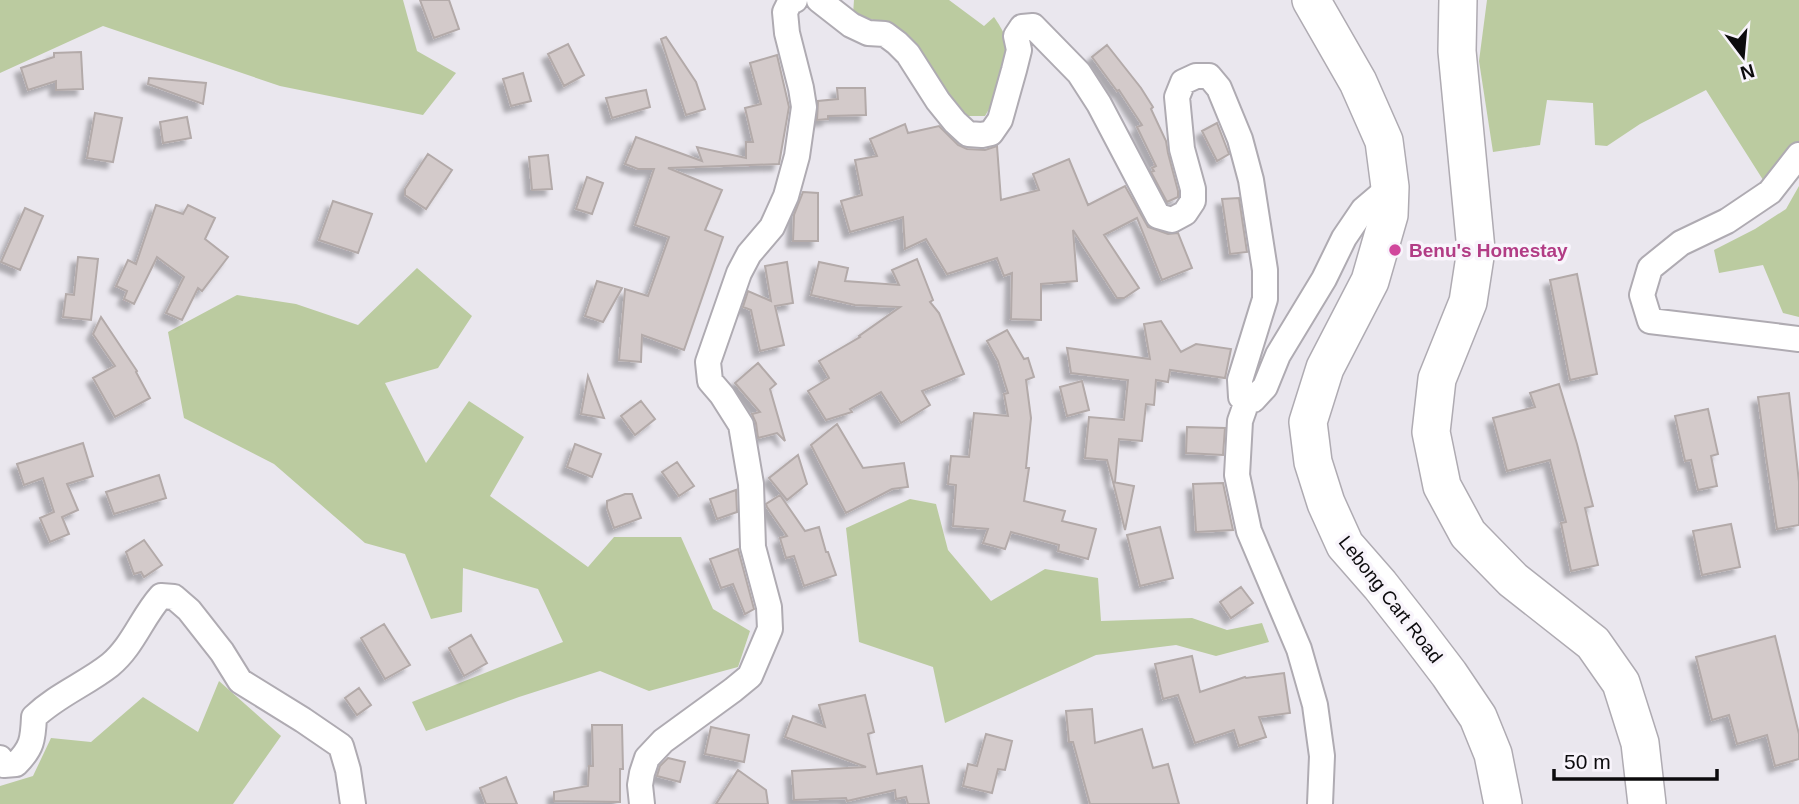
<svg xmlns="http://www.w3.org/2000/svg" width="1799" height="804" font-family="Helvetica,sans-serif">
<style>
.green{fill:#bbcba0}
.building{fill:#d3caca;stroke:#b3aaa9;stroke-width:2;filter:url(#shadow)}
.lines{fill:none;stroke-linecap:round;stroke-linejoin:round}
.minor-casing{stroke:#afabb2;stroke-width:28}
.highway-casing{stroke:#afabb2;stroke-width:40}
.minor{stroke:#fff;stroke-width:24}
.highway{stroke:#fff;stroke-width:37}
.hotel-dot{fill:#d1479c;stroke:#f8f4fb;stroke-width:2.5}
.labels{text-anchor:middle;stroke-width:7;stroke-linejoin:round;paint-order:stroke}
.hotel-label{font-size:19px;font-weight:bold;fill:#b23c85;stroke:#f8f4fb;text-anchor:start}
.street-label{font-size:19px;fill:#0c0b0d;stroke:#f8f4fb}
</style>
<defs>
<filter id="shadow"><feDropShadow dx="-6" dy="6" stdDeviation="2" flood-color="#0004"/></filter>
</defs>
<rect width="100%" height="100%" fill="#eae7ee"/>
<path class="green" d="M0 0H403L417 51 456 73 423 115 280 86 103 26 0 73Z
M854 0H949L984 26 994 17C998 23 1003 30 1005 37 1011 65 1000 92 985 116H962L933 72 903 32 874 20 853 14Z
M1487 0H1799V142L1765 183 1706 90 1640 124 1607 146 1595 145 1593 103 1547 100 1540 145 1493 152 1479 61Z
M1799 186V317L1783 313 1763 265 1719 273 1714 250 1755 229 1786 209Z
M417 268 472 316 438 368 385 383 426 463 469 401 524 437 490 496 588 567 614 537H681L713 609 750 631 738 667 649 691 600 671 519 697 426 731 412 702 563 642 538 589 463 568 462 612 431 619 405 554 365 543 274 464 184 418 168 332 237 295 296 304 358 325Z
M910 499 936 504 948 550 991 601 1045 569 1098 578 1101 621 1192 618 1227 630 1262 623 1269 642 1216 656 1176 645 1096 655 945 723 933 667 859 642 846 528Z
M219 681 281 736 233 804H0V786L33 776 51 738 91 742 143 697 198 732Z"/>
<path class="building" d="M420 0H449L459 29 434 38Z
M666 37 696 82 705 109 686 115 661 39Z
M568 44 584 75 564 86 548 54Z
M1107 45 1141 88 1153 107 1151 109 1166 141 1168 153 1178 191V197L1167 202 1151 172 1154 171 1152 168 1156 166 1137 127 1142 125 1119 90 1117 91 1092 57Z
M81 52 83 89 56 90V81L28 90 21 68 54 57V53Z
M777 55 789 107 779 164 668 168 722 190 705 230 723 237 684 350 642 335 641 362 619 360 625 289 648 296 669 237 635 225 654 169H638L625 164 636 137 702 161 697 147 746 158V142H753L745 108 761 104 750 63Z
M523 73 531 101 511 106 503 79Z
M149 78 206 83 203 104 148 84Z
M837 88H865L866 115 828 116V119L817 120 818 101 838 99Z
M646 90 650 107 612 118 606 98Z
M95 113 122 118 113 162 87 158Z
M187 117 191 138 163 143 160 122Z
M1217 123 1229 154 1217 161 1202 131Z
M905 124 908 133 939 126 958 145 967 149 985 150 997 146 1001 200 1039 190 1033 174 1069 159 1088 205 1125 186 1148 227 1168 234 1178 233 1192 268 1162 280 1137 218 1104 235 1139 288 1124 298H1117L1073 230 1077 281 1041 284V320L1011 319 1012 273 1004 276 997 258 947 274 926 239 905 249 903 217 850 232 841 201 862 195 855 160 877 156 870 139Z
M428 154 452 170 426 209 405 195V189Z
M548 155 552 189 532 190 529 157Z
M587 177 603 183 592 214 576 209Z
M803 192 818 193V241H793L794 215Z
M1239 198 1247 252 1230 254 1222 199Z
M333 201 372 214 358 253 319 240Z
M156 205 183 214 188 205 215 218 205 239 228 257 202 291 198 288 182 320 166 313 184 277 157 257 134 304 124 299 127 291 116 286 128 260 136 264Z
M25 208 43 216 20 270 1 262Z
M78 257 98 259 91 320 63 317 66 294 74 295Z
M917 259 933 300 930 302 939 313 964 374 922 391 930 405 901 423 881 392 850 409 852 412 826 420 808 391 829 378 819 361 860 337 859 336 900 307 855 305 811 295 819 262 848 268 845 281 899 285 892 270Z
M787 262 793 303 775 306 784 345 760 351 751 310 743 307 748 291 771 301 765 266Z
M1577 274 1597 374 1570 380 1550 280Z
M597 281 622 288 603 322 585 316Z
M101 317 137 371 136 372 150 398 115 417 93 378 115 366 93 334Z
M1161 321 1181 352 1196 344 1231 349 1225 378 1170 370 1168 382 1156 380 1154 405 1146 404 1142 441 1119 439 1115 482H1113L1107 460 1085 458 1089 417 1124 420 1128 380 1071 373 1067 348 1150 359 1144 324Z
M1007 330 1024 359 1028 358 1034 377 1026 380 1031 418 1026 468H1029L1024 501 1065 511 1062 521 1096 529 1088 559 1058 551 1059 545 1011 532 1005 549 983 543 988 529 953 526 956 485 948 484 951 456 969 457 974 413 1008 416 1004 394 1008 393 998 361 987 341Z
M758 363 776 384 770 389 785 441 777 433 758 438 756 423 752 414 760 412 735 383Z
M588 376 604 418 581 414Z
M1082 381 1089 410 1067 416 1060 387Z
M1559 384 1577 444 1593 506 1585 508 1598 565 1571 571 1561 523 1566 522 1550 460 1507 471 1493 418 1535 407 1530 393Z
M1789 393 1799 482V525L1777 529 1766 457 1758 397Z
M641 401 655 419 635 435 621 416Z
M1708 409 1718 454 1711 456 1717 486 1698 490 1691 460 1685 461 1675 416Z
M837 424 863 468 904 463 908 487 892 489 846 513 811 445Z
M1187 427 1225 428 1223 455 1186 453Z
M83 443 93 476 67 484 78 510 62 517 69 534 50 542 40 518 54 512 43 478 24 485 17 464Z
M575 444 601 454 592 477 567 467Z
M798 455 807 484 787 500 769 478Z
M677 462 694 486 679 496 662 472Z
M159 475 166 498 114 514 106 492Z
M1113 482 1134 486 1125 530Z
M1223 483 1233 530 1196 532 1193 484Z
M736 490 737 512 717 519 710 499Z
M625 494H632L641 518 614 528 607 508V501Z
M780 495 805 531 819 527 826 552H828L836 575 804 586 794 556 786 558 780 538 787 536 767 507 766 504Z
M1731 524 1740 567 1702 575 1693 531Z
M1160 527 1173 578 1140 586 1127 535Z
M144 540 162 565 144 577 141 572 134 574 126 552Z
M738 549 754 609 745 614 733 584 721 588 710 559Z
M1241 587 1253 603 1231 618 1220 602Z
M384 624 410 665 385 679 361 638Z
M471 635 487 663 464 676 449 648Z
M1775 636 1799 734V759L1775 766 1767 735 1737 744 1729 715 1712 720 1696 657Z
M1192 656 1200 692 1245 677 1246 678 1284 673 1290 713 1259 717 1266 737 1239 746 1234 730 1195 743 1178 695 1163 699 1155 664Z
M359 688 371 705 357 715 345 698Z
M865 695 874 732 868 734 877 774 922 766 929 804H908L906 797 896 799 895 790 847 801 846 798 794 800 792 771 866 767 785 737 793 716 825 727 819 705Z
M1092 709 1095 743 1142 729 1153 768 1168 764 1179 804H1090L1073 742H1069L1066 711Z
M592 725H622L623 769H620V802L554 801V792L588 786 589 766H593Z
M711 727 749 735 744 762 705 754Z
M986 734 1012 741 1005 770 998 769 992 793 963 786 968 764 977 766Z
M668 758 685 762 680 782 657 776 660 766Z
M738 770 766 790 768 804H716Z
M506 777 517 804H486L480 788Z"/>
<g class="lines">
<defs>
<path id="minor" d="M819 0 851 25 868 33 885 34 897 43 908 54 938 101 955 122 968 134 982 135 991 133 1000 120 1014 70 1019 50 1016 36 1022 27 1033 26 1079 73 1099 104 1158 216 1172 220 1185 213 1193 201V189L1182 149 1177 97 1183 82 1196 76H1209L1219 88 1240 139 1251 180 1265 270V299L1240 380 1241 397 1247 401 1253 400 1265 387 1278 355 1324 279 1344 238 1363 210 1390 187
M1799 155 1770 192 1727 221 1681 243 1650 268 1642 295 1650 321 1799 339
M1247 401 1240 421 1237 475 1249 531 1299 649 1315 705 1322 756 1320 804
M0 758 4 765 16 764C32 748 33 740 34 717 57 695 86 684 110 665 133 646 142 617 161 596L174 597 189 610 222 652 240 681 303 720 341 746 348 770 353 804
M642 804 640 785 642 773 647 758 663 741 733 690 750 676 770 629 769 607 753 547 751 484 741 425 722 395 710 381 708 362 739 273 749 254 772 227 786 196 797 156 804 107 801 88 787 33 785 12 790 2 795 0"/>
<path id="highway" d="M1311 0 1358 82 1384 141 1390 187 1389 215 1370 281 1325 368 1308 422 1313 462 1326 503 1345 545 1380 585 1417 632 1449 674 1478 717 1493 754 1503 804
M1458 0 1457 51 1476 250 1468 302 1437 379 1431 432 1442 486 1468 534 1513 580 1593 643 1621 683 1640 743 1647 804"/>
</defs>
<use href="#minor" class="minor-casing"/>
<use href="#highway" class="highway-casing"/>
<use href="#minor" class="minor"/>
<use href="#highway" class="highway"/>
</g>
<circle class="hotel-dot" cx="1395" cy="250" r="7"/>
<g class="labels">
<g class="hotel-label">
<text x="1409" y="257">Benu's Homestay</text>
</g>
<g class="street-label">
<text transform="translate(1391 599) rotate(52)" y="7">Lebong Cart Road</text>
</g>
</g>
<g transform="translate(1743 56) rotate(164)" stroke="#f8f4fb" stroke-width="5" paint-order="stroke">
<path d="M0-5L12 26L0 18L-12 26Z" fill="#0c0b0d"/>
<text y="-10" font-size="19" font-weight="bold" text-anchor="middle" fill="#0c0b0d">N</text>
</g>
<path d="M1554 769v10h163v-10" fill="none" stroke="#0c0b0d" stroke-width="3.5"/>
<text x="1564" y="769" font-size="21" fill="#0c0b0d" stroke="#f8f4fb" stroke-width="5" paint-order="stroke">50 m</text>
</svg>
